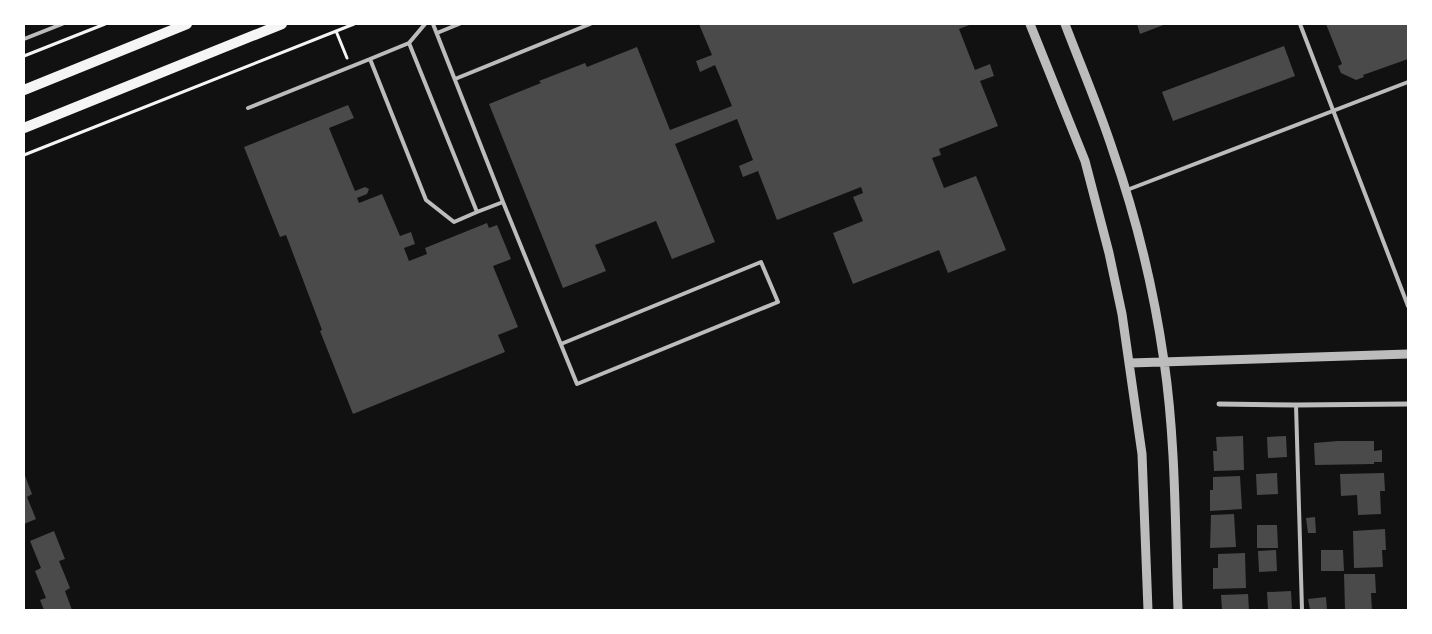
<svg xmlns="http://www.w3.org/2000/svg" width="1432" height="634" font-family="Barlow,sans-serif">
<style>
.building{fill:#4a4a4a}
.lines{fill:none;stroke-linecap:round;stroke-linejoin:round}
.path{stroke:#f5f5f5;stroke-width:3}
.service{stroke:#bcbcbc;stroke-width:4}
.minor{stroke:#bcbcbc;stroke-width:5}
.tertiary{stroke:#bcbcbc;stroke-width:9}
.secondary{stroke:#f5f5f5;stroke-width:10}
</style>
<rect width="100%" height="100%" fill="#111"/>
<path class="building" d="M699 24H972L959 29 975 70 990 64 994 76 980 81 998 126 939 149 941 155 932 158 944 188 976 176 1006 250 948 273 939 250 853 284 833 233 863 221 853 197 863 193 861 187 777 220 758 171 743 177 739 166 753 160 737 119 675 144 715 242 672 259 656 221 595 245 606 271 563 288 489 104 541 83 539 81 585 63 587 67 637 47 670 130 732 106 715 65 700 72 696 61 712 55Z
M1137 24H1166L1140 34Z
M1326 24H1408V59L1363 75 1364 77 1356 80 1341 73 1338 66 1342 64Z
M1284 46 1295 76 1173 121 1162 92Z
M348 105 354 118 329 128 355 191 365 187 369 189 367 194 357 198 359 203 382 194 400 236 411 232 415 244 404 248 409 261 427 254 425 248 487 223 489 228 497 225 511 259 493 266 518 327 498 335 505 352 353 414 320 331 322 330 286 235 280 237 244 147Z
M1243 436 1244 470 1214 471 1213 451H1217L1216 437Z
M1286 436 1287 457 1268 458 1267 437Z
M1338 441H1374V451L1382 450V462H1374V464L1315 465 1314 443Z
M24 473 32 494 27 497 36 519 24 524Z
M1277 473 1278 494 1257 495 1256 474Z
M1384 473 1385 491H1380L1381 514 1358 515 1357 495 1341 496 1340 474Z
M1240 476 1242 509 1210 511V490H1213V477Z
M1234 514 1236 547 1210 548 1211 515Z
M1315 517 1316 533H1308L1306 518Z
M1257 525H1277L1278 548H1257Z
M1385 529 1386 550H1382L1383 567 1354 568 1353 531Z
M54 531 65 559 59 561 70 588 65 591 72 610H44L40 600 46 598 35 571 41 568 30 541Z
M1276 550 1277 571 1259 572 1258 551Z
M1321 550H1343L1344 571H1321Z
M1245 553 1246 588 1213 589V568H1218V554Z
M1344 574H1375L1376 593H1371L1372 610H1345Z
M1291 591 1292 610H1268L1267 592Z
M1248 594 1249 610H1222L1221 595Z
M1326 597 1327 610H1310L1308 599Z"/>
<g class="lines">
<path class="path" d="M336 31 347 58
M24 56 105 24
M24 155 354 24"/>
<path class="service" d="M433 24 503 202 577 384 778 302 761 262 561 344
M1300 24 1408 306
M437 33 459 24
M24 39 62 24
M370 59 409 43 425 24
M455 79 590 24
M248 108 370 59 426 200 454 222 477 212 409 43
M1127 190 1408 82
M477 212 503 202
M1296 405 1302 610"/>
<path class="minor" d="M1219 404 1296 405 1408 404"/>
<path class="tertiary" d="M1030 24 1085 161 1109 253 1122 314 1142 454 1148 610
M1065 24C1081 66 1099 108 1113 151 1136 217 1154 291 1164 361 1176 443 1175 527 1178 610
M1130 363 1408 354"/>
<path class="secondary" d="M24 90 187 24
M24 128 282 24"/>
</g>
<rect width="1432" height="634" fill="none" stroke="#ffffff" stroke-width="50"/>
</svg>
